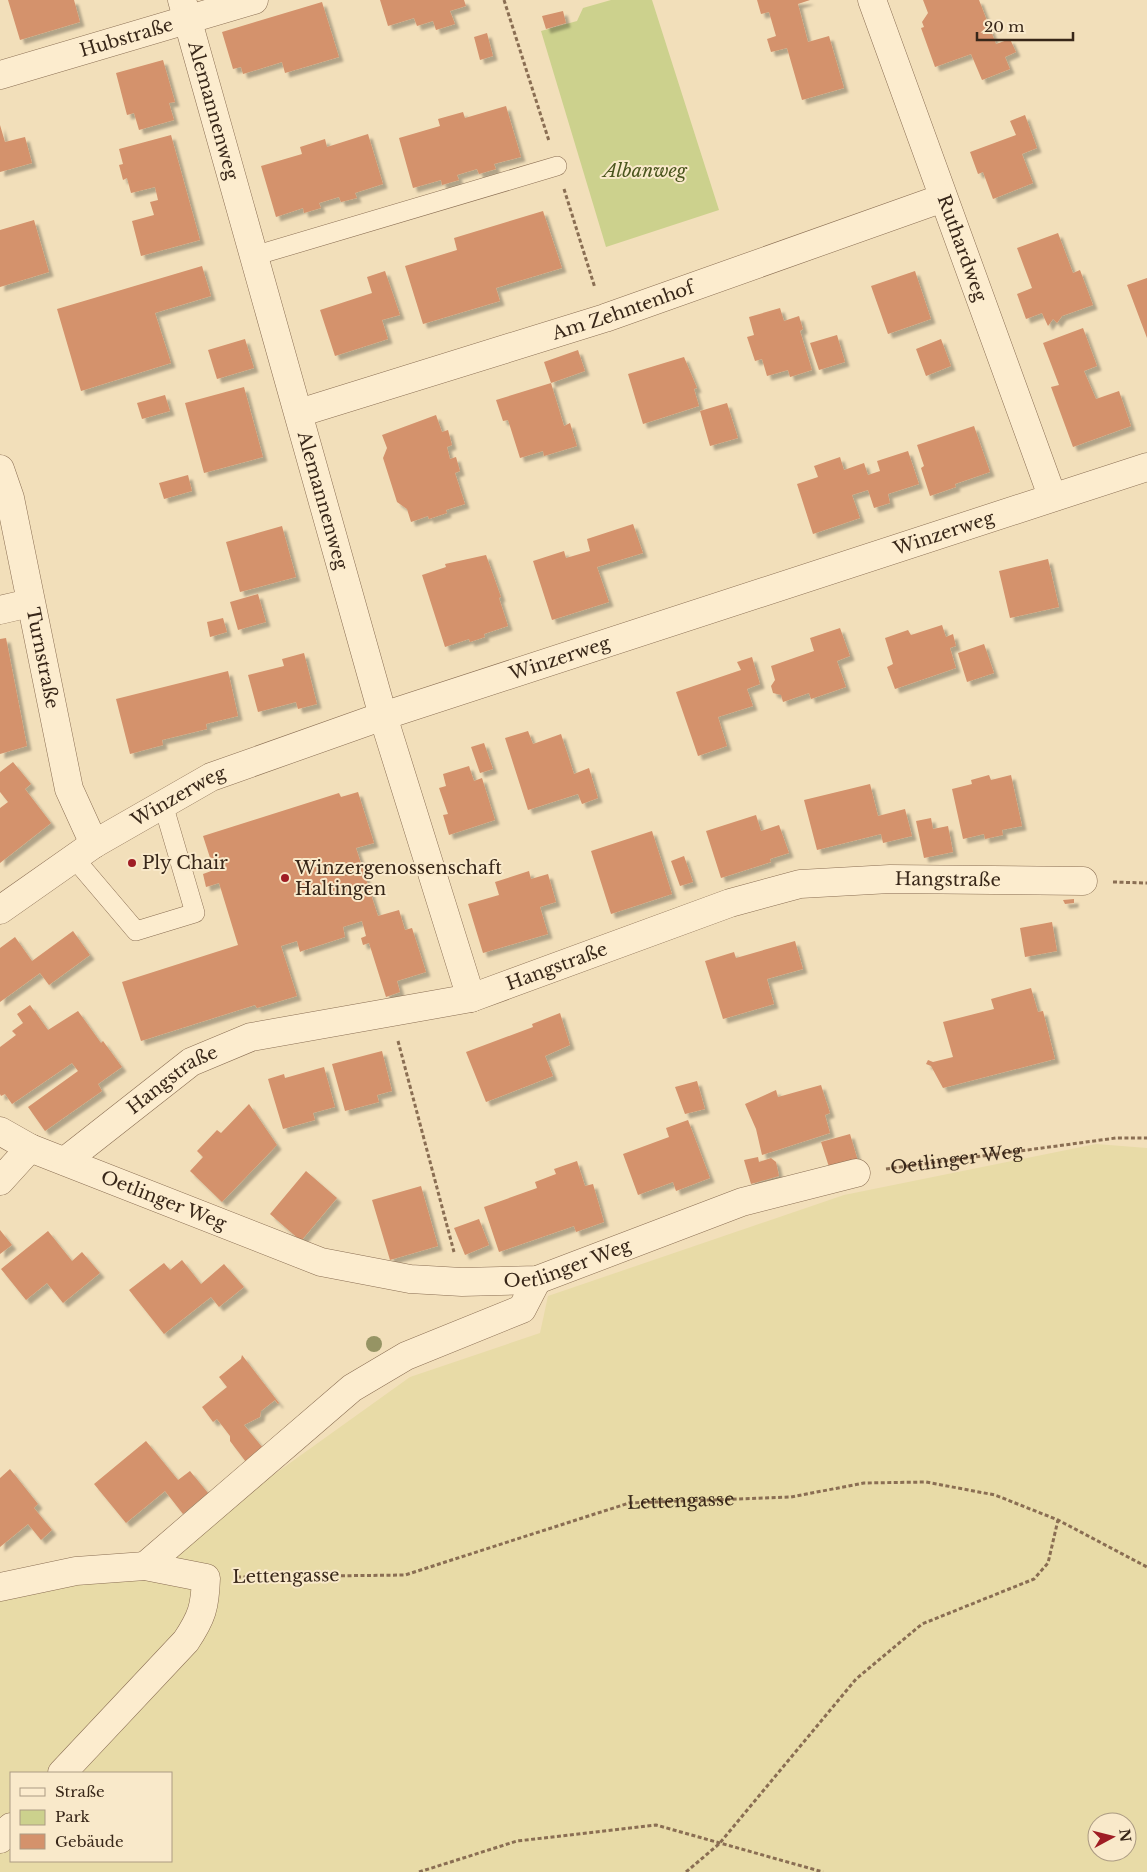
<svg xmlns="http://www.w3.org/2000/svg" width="1147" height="1872" font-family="'Libre Baskerville',serif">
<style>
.farmland{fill:#e8dba7;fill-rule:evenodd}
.green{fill:#ccd18d}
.building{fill:#d4926c;filter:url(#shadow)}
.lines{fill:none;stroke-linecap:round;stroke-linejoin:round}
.service-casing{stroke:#8a6e53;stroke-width:20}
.minor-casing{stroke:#8a6e53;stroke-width:29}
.path{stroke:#8a6e53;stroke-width:3;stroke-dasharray:4 2.5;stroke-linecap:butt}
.service{stroke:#fcecce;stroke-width:19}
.minor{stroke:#fcecce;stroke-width:28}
.tree{fill:#969464}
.poi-dot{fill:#9f1d24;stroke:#f9e9ca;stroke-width:2}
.labels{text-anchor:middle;stroke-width:4;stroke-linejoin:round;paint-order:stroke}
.street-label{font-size:18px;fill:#382719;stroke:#f9e9ca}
.park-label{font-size:18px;font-style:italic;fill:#4b561e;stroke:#f9e9ca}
.poi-label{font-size:18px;fill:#382719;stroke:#f9e9ca;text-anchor:start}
</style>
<defs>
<filter id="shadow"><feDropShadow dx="4.5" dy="4.5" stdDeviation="1" flood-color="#0004"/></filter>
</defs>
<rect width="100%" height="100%" fill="#f2dfba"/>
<path class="farmland" d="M1096 1144 1147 1148V1872H0V1598L149 1564 410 1377 540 1333 548 1296 844 1195ZM11 1773H171V1861H11ZM1097 1822H1127V1852H1097Z"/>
<path class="green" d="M611 0H652L719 210 606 247 541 31 577 21 583 8Z"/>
<path class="building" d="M8 0H74L80 22 20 40Z
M380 0H464L466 6 450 11 455 24 436 30 433 21 417 26 414 18 388 26Z
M757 0H810L798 4 808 42 829 36 844 88 802 100 787 48 771 52 767 39 776 36 769 12 761 14Z
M923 0H979L996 44 1010 39 1016 52 1005 57 1010 69 982 80 971 54 935 67 921 28 924 27 922 22 928 13Z
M322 2 339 57 285 73 282 62 243 74 241 67 233 69 222 32Z
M563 11 566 23 546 29 542 16Z
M487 33 493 56 480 60 474 37Z
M163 60 175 102 169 103 174 120 139 130 134 113 127 115 116 73Z
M506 106 521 157 494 164 496 169 479 174 477 169 457 175 459 180 442 185 441 180 413 188 399 138 440 126 438 119 463 112 465 118Z
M1025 115 1037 148 1022 154 1033 183 993 199 983 172 978 174 970 152 1016 135 1010 121Z
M0 125 5 142 25 137 32 163 0 172Z
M368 134 383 184 355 193 357 198 341 202 339 197 319 203 321 208 304 213 303 208 276 217 261 166 302 154 300 147 325 139 327 147Z
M171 135 200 240 141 256 132 221 154 215 150 202 158 200 155 187 131 193 127 178 123 180 119 165 123 164 119 149Z
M543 211 562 268 496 288 500 301 423 324 405 266 457 250 454 238Z
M34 220 49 272 0 287V230Z
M1058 233 1073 273 1080 270 1093 305 1062 316 1057 323 1053 319 1048 326 1042 313 1026 319 1017 294 1032 288 1017 248Z
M202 266 211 296 155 313 171 363 81 391 57 309Z
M385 271 400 315 382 320 388 339 335 356 320 310 372 293 367 277Z
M915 271 931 319 888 334 871 286Z
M1147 278V338L1127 285Z
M780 308 784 321 799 316 803 329 800 331 812 370 790 377 788 370 767 376 762 359 755 361 747 337 754 335 749 317Z
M1083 328 1097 366 1084 371 1096 399 1119 391 1131 426 1073 447 1051 387 1059 385 1043 343Z
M837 335 845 362 819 370 810 343Z
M245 339 254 368 217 379 208 350Z
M941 339 951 366 926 376 916 349Z
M578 350 585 371 551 383 544 362Z
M684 357 697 388 694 389 699 406 643 424 628 374Z
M551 383 564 426 570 423 577 446 544 456 543 451 520 458 508 420 503 421 496 400Z
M244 387 263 457 204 473 185 403Z
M165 395 170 411 142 419 137 403Z
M727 403 738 438 710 446 700 411Z
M436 415 442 432 448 430 452 445 447 447 450 459 456 457 460 471 455 473 465 504 446 510 447 513 429 519 428 516 411 522 407 509 397 502 383 458 387 448 382 435Z
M974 426 990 472 955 484 956 487 930 496 921 468 924 466 917 445Z
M908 451 919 484 888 494 890 503 874 508 868 490 852 495 860 518 813 534 797 484 818 477 814 466 840 457 844 470 864 463 868 475 880 471 877 461Z
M188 475 192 491 164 499 159 483Z
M633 524 643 553 597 567 609 602 552 620 533 561 564 551 566 558 590 551 587 539Z
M282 526 296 577 240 592 226 542Z
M486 555 501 597 499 598 508 626 484 634 485 637 470 642 469 639 445 647 422 575 446 567 445 564Z
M1048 559 1059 607 1010 618 999 571Z
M258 594 266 622 238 630 230 602Z
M223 618 227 632 210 637 207 622Z
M942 625 946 637 953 634 956 646 950 648 956 668 895 689 887 667 893 664 885 638 908 630 911 635Z
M840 628 850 656 837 661 846 687 811 699 809 693 783 702 781 695 773 693 771 686 775 680 771 666 814 651 810 638Z
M6 638 27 746 0 754V639Z
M984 644 994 673 967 682 958 653Z
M304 653 317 704 298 709 296 702 258 712 248 675 284 666 282 659Z
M752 657 760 684 747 689 753 706 718 717 727 746 698 756 676 692 741 670 737 662Z
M228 671 238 716 206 724 207 729 162 740 163 745 130 754 116 699Z
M528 731 533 744 561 734 574 774 589 768 598 798 582 804 578 794 528 810 505 738Z
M484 743 493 769 480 773 471 747Z
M13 762 31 784 25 789 51 823 0 863V808L8 802 0 792V772Z
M469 766 474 781 482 778 495 820 449 835 443 815 448 814 439 788 446 786 443 774Z
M989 775 991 780 1011 775 1022 826 1002 830 1003 835 985 839 984 834 963 839 952 789 972 784 971 780Z
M870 784 878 816 905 809 912 836 883 843 881 834 817 850 804 800Z
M358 792 374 843 356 848 378 916 399 910 405 930 412 928 426 972 397 981 400 992 386 997 369 943 363 945 361 938 366 936 362 921 343 927 345 937 302 951 300 952 297 941 281 946 297 996 257 1008 255 1005 141 1041 122 982 238 945 219 883 206 887 203 874 214 870 203 836 339 793 341 797Z
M756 815 761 831 779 825 789 853 770 859 771 862 721 878 706 831Z
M931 818 933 829 948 826 953 852 924 858 916 821Z
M652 831 672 894 611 914 591 851Z
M684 856 693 882 680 886 671 861Z
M529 871 531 879 548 874 556 902 540 907 548 934 483 953 468 904 499 895 495 882Z
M1074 899V903L1065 904 1063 900Z
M1052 922 1057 951 1025 957 1020 928Z
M73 931 90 955 49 985 40 973 0 1002V948L15 937 32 961Z
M795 941 803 969 767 979 774 1004 723 1019 705 961 734 952 736 958Z
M1031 988 1038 1012 1043 1011 1055 1059 943 1088 931 1066 926 1064 928 1060 933 1062 953 1057 943 1022 994 1009 991 999Z
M30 1005 48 1030 78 1011 101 1043 103 1041 122 1067 98 1084 102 1091 45 1131 28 1107 78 1071 72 1063 12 1104 5 1094 1 1096 0 1094V1047L16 1035 12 1031 23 1023 17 1014Z
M560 1013 570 1045 545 1056 553 1076 486 1102 466 1052 533 1027 532 1024Z
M382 1051 392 1091 377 1095 379 1102 345 1111 332 1064Z
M324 1067 335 1107 313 1113 315 1120 283 1129 268 1079 284 1074 285 1078Z
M697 1081 705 1109 685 1114 675 1087Z
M821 1085 830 1113 825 1115 830 1133 762 1155 756 1129 745 1104 776 1090 778 1097Z
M249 1104 277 1145 222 1202 190 1171 203 1157 197 1151 217 1130 221 1133Z
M688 1120 710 1178 676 1191 673 1182 638 1195 623 1154 669 1137 666 1128Z
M850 1134 858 1161 829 1167 821 1142Z
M758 1157 759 1162 771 1158 776 1162 779 1176 751 1184 744 1160Z
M577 1161 585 1186 593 1184 604 1222 576 1232 574 1226 499 1252 484 1207 537 1188 535 1182 556 1174 554 1169Z
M306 1171 337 1198 301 1241 270 1214Z
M421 1186 438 1246 390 1260 372 1200Z
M479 1219 489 1245 465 1255 454 1228Z
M0 1230 12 1245 0 1254Z
M48 1231 72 1261 82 1252 100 1273 63 1303 47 1283 26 1300 1 1269Z
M182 1260 201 1284 224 1264 244 1287 219 1307 211 1297 164 1334 129 1290 164 1263 170 1270Z
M242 1355 279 1403 278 1404 275 1400 261 1411 260 1417 244 1425 263 1448 246 1462 230 1441V1436L217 1419 213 1422 202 1407 227 1387 219 1377 241 1359Z
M146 1441 178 1480 190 1471 208 1493 183 1514 165 1491 126 1523 94 1484Z
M10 1469 38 1504 34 1508 52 1530 41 1540 28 1524 0 1547V1478Z"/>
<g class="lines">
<defs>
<path id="service" d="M254 256 557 166
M74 858 136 931 195 913 163 804"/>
<g id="minor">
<path id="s3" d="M182 0 383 716 471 998"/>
<path id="s4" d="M872 0 1052 496"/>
<path id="s5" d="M0 75 254 0"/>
<path id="s6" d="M299 413 605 318 943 198"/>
<path id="s7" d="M0 469 10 498 69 789 94 844"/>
<path d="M0 610 30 603"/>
<path id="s8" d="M0 910 94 844 211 777 383 716 1147 467"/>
<path id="s9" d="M0 1131 30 1148 321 1262 410 1279 462 1282 537 1280 742 1202 856 1173"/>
<path id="s10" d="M65 1161 191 1062 251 1037 471 998 730 903 800 884 890 879 1083 881"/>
<path d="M0 1181 30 1148"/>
<path d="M145 1566 352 1388 406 1356 522 1309 537 1280"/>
<path d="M0 1587 76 1571 145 1566 206 1578C205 1607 202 1617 186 1641L62 1773"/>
<path d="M0 1839 11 1827"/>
</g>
</defs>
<use href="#service" class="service-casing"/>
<use href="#minor" class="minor-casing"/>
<g class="path">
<path d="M504 0 549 141"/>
<path d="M564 189 595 288"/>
<path d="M1113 882 1147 883"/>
<path d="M398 1041 454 1252"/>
<path id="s1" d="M886 1169 1116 1138H1147"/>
<path id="s2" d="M237 1577 405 1575 629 1503 791 1497 864 1483 926 1482 995 1495 1058 1520 1147 1567"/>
<path d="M419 1872 517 1841 656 1825 823 1872"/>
<path d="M686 1872 719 1844 856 1679 922 1624 1034 1579 1048 1563 1058 1520"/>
</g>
<use href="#service" class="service"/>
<use href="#minor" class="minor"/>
</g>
<circle class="tree" cx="374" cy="1344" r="8"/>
<g class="poi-dot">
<circle cx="132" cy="863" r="5"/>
<circle cx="285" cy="878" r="5"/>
</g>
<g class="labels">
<g class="street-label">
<text dy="6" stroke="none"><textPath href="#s5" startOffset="132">Hubstraße</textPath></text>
<text dy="6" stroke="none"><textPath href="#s3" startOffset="115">Alemannenweg</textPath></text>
<text dy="6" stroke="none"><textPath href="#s4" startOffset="264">Ruthardweg</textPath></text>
<text dy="6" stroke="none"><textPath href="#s6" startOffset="340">Am Zehntenhof</textPath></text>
<text dy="6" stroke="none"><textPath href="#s3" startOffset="520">Alemannenweg</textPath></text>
<text dy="6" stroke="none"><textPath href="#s8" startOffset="1022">Winzerweg</textPath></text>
<text dy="6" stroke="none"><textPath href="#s7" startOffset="194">Turnstraße</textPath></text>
<text dy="6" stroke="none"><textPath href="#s8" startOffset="618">Winzerweg</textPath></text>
<text dy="6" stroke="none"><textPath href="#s8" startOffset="212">Winzerweg</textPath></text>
<text dy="6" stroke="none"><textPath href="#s10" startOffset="945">Hangstraße</textPath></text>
<text dy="6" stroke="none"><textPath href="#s10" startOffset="540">Hangstraße</textPath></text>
<text dy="6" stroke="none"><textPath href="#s10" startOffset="135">Hangstraße</textPath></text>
<text dy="6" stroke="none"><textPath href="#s1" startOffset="71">Oetlinger Weg</textPath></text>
<text dy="6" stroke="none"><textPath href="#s9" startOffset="178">Oetlinger Weg</textPath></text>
<text dy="6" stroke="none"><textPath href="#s9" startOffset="598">Oetlinger Weg</textPath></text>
<text dy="6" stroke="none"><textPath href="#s2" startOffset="455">Lettengasse</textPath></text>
<text transform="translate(286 1576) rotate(-1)" y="6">Lettengasse</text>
</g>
<g class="park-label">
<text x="645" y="177">Albanweg</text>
</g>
<g class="poi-label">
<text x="142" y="869">Ply Chair</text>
<text x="295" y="874">Winzergenossenschaft<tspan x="295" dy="21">Haltingen</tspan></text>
</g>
</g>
<rect x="10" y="1772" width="162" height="90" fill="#f9e9ca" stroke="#ac9b83"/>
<rect x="20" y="1788" width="25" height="8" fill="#fcecce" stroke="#ac9b83"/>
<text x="55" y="1797" font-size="15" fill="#382719">Straße</text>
<rect x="20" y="1810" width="25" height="15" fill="#ccd18d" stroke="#ac9b83"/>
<text x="55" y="1822" font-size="15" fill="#382719">Park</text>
<rect x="20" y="1834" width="25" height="15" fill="#d4926c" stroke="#ac9b83"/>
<text x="55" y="1847" font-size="15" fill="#382719">Gebäude</text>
<g transform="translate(1112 1837) rotate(83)"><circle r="24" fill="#f9e9ca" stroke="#ac9b83"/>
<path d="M0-4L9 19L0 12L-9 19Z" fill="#9f1d24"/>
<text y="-8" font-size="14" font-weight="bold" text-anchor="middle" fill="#382719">N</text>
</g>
<path d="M977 32v8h96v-8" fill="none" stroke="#382719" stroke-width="2.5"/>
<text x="984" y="32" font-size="15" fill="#382719" stroke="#f9e9ca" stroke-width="4" paint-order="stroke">20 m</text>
</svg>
